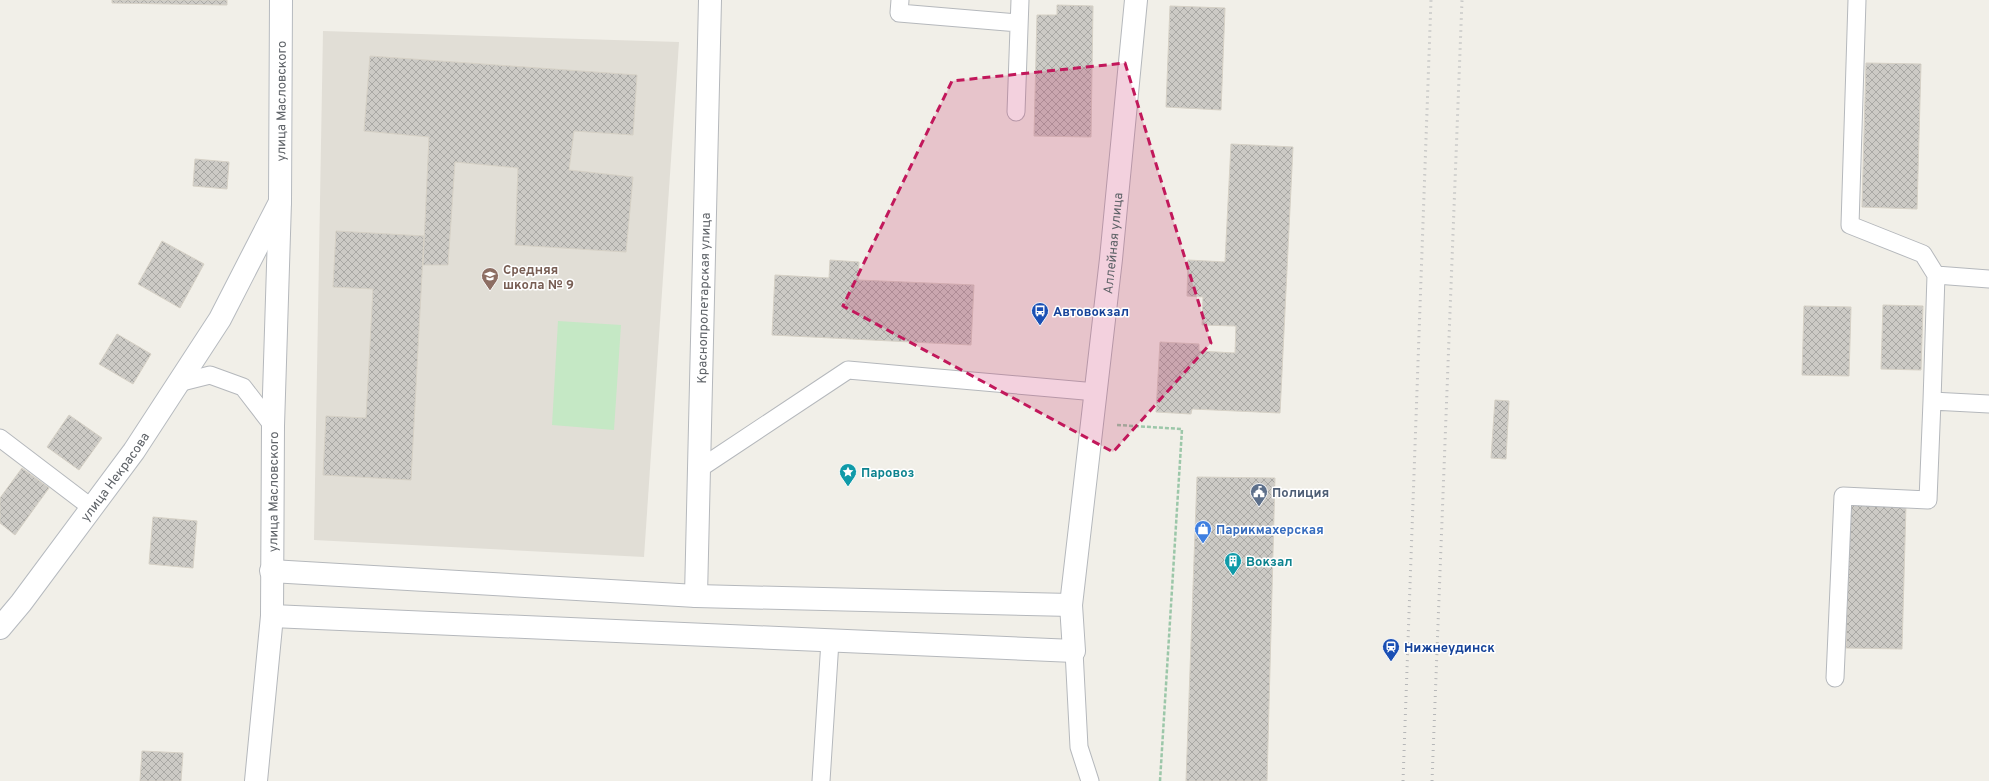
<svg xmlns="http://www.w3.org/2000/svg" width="1989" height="781" font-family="Overpass,sans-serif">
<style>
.education{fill:#e1ded6}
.pitch{fill:#c5e8c5}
.building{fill:url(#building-cross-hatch);stroke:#d6d1c6}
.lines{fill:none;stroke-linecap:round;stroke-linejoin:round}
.lane-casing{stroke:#b5b8bc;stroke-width:19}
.street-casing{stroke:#b5b8bc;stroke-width:24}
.secondary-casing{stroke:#b6babf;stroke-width:24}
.path{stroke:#9cc7a9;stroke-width:2.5;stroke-dasharray:4 2;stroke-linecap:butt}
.lane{stroke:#fff;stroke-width:17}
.street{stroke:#fff;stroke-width:22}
.secondary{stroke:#fff;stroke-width:22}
.rail{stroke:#b6b7b8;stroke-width:3;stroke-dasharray:1 5;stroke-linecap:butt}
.marked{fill:#c2185b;fill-opacity:0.2;stroke:#c2185b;stroke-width:3;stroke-dasharray:8 5;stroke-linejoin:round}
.labels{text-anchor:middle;stroke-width:3;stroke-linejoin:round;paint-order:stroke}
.street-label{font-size:13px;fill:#5f6368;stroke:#fff}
.education-label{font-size:13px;font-weight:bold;fill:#785e54;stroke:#fff;text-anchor:start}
.transit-label{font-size:13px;font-weight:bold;fill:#164399;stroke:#fff;text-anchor:start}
.culture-label{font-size:13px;font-weight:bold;fill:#0d838f;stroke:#fff;text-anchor:start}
.service-label{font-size:13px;font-weight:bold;fill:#4e5e75;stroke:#fff;text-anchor:start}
.shop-label{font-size:13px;font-weight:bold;fill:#366cbe;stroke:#fff;text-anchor:start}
</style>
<defs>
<pattern id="building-cross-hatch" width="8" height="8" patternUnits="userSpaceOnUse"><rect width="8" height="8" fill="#cccac5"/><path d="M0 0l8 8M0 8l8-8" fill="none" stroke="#a9a8a4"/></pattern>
</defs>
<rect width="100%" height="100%" fill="#f1efe8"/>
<path class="education" d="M323 31 679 42 644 557 314 540Z"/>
<path class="pitch" d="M558 321 621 325 614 430 552 425Z"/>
<path class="building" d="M112 0H227V5L112 3Z
M1057 5 1093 6 1091 137 1034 136 1037 15H1057Z
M1170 6 1225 8 1221 110 1166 107Z
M370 56 637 75 633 135 574 131 569 170 633 177 626 252 515 245 518 168 455 162 448 265H423L429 137 364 131Z
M1866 63 1921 64 1917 209 1862 207Z
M1231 144 1293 147 1280 413 1192 409 1191 414 1156 412 1160 342 1199 344V351L1235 353 1236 326 1202 325 1203 297 1187 296 1188 260 1225 262Z
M195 159 229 162 227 189 193 186Z
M336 231 424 236 411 480 323 475 326 416 366 418 373 289 333 287Z
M162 241 204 264 180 308 138 284Z
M830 260 859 262 858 280 974 285 971 345 772 335 775 275 829 278Z
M1883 305 1923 306 1921 370 1881 369Z
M1804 306 1851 307 1849 376 1802 375Z
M117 334 151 354 133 384 99 364Z
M1495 400 1509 401 1506 459 1491 458Z
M69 415 102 438 79 470 47 447Z
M22 468 49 488 15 535 0 523V498Z
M1197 477 1275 478 1267 781H1186Z
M1850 503 1906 505 1902 649 1846 648Z
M153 517 197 521 193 568 149 564Z
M142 751 183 753 181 781H140Z"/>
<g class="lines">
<defs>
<path id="lane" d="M900 0 899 13 1019 23
M1857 0 1850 225 1923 254 1936 275 1989 279
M1016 112 1020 0
M1936 275 1932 401 1989 404
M178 383 210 375 243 387 273 426
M0 438 92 508
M699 469 848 370 1096 392
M1074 651 1079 747 1090 781
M1835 678 1843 496 1928 500 1932 401
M821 781 830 641"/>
<g id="street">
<path d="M271 571 696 596 1071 605"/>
<path id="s1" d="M696 596 710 0"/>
<path id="s2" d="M272 616 1074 651 1071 605 1111 259 1136 0"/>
<path id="s3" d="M256 781 272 616 273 426 280 202"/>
</g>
<g id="secondary">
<path id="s4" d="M0 628 21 603 134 451 220 319 280 202 281 0"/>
</g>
</defs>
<use href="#lane" class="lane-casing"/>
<use href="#street" class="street-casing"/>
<use href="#secondary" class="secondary-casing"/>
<path class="path" d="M1117 425 1182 429 1160 781"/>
<use href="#lane" class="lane"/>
<use href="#street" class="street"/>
<use href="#secondary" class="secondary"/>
<path class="rail" d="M1403 781 1431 0
M1432 781 1462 0"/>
</g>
<path class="marked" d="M1125 63 1211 343 1113 452 843 306 952 81Z"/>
<defs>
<symbol id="school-pin" viewBox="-11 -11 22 30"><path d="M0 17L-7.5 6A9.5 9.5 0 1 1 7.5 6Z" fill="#8d6e63" stroke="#fff"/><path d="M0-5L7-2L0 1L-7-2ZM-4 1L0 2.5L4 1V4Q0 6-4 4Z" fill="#fff"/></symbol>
<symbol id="bus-pin" viewBox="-11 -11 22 30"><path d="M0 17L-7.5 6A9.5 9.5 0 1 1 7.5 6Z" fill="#1a4fb4" stroke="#fff"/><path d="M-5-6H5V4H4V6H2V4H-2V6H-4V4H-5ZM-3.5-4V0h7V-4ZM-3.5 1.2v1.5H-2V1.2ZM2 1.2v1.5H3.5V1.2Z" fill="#fff"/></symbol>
<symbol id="sight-pin" viewBox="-11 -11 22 30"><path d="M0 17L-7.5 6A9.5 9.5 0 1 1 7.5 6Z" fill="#0f9aa8" stroke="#fff"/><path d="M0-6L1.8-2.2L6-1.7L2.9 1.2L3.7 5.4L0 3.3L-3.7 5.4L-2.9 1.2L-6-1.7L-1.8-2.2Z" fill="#fff"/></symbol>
<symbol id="civic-pin" viewBox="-11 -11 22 30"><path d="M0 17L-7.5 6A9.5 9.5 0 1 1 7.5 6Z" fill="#5c6f8a" stroke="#fff"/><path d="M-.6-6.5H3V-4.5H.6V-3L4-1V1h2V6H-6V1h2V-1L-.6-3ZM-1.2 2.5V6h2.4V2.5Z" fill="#fff"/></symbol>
<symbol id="shop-pin" viewBox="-11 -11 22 30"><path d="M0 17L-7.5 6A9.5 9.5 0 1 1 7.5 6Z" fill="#3f7fe0" stroke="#fff"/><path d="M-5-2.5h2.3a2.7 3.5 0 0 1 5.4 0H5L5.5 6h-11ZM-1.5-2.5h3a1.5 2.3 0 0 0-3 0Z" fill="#fff"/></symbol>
<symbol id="building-pin" viewBox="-11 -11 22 30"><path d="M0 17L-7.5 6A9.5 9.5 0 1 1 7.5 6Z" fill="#0f9aa8" stroke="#fff"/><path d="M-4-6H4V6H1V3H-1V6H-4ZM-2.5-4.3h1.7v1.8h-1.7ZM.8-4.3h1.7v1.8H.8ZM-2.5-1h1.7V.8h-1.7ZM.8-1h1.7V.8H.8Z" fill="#fff"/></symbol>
<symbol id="station-pin" viewBox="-11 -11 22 30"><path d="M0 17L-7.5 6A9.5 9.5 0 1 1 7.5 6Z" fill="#1a4fb4" stroke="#fff"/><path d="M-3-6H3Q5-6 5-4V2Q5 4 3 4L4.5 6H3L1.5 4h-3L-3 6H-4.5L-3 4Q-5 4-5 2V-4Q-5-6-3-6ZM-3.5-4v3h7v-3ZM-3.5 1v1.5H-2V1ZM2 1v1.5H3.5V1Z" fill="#fff"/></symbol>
</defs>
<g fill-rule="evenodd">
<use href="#school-pin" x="480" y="266" width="20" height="27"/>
<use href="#bus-pin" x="1030" y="301" width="20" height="27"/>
<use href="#sight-pin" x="838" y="462" width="20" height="27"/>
<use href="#civic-pin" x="1249" y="482" width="20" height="27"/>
<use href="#shop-pin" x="1193" y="519" width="20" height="27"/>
<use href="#building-pin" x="1223" y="551" width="20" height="27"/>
<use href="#station-pin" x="1381" y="637" width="20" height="27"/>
</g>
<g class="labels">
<g class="street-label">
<text dy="5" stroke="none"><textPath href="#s4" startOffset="612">улица Масловского</textPath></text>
<text dy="5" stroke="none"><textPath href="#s2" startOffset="1213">Аллейная улица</textPath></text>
<text dy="5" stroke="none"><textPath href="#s1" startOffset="298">Краснопролетарская улица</textPath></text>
<text dy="5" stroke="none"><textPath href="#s4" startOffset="190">улица Некрасова</textPath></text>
<text dy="5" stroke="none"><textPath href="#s3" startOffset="290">улица Масловского</textPath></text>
</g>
<g class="education-label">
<text x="503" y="274">Средняя<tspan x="503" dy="15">школа № 9</tspan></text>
</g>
<g class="transit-label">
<text x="1053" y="316">Автовокзал</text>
<text x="1404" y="652">Нижнеудинск</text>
</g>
<g class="culture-label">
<text x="861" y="477">Паровоз</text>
<text x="1246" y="566">Вокзал</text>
</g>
<g class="service-label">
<text x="1272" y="497">Полиция</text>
</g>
<g class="shop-label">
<text x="1216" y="534">Парикмахерская</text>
</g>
</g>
</svg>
